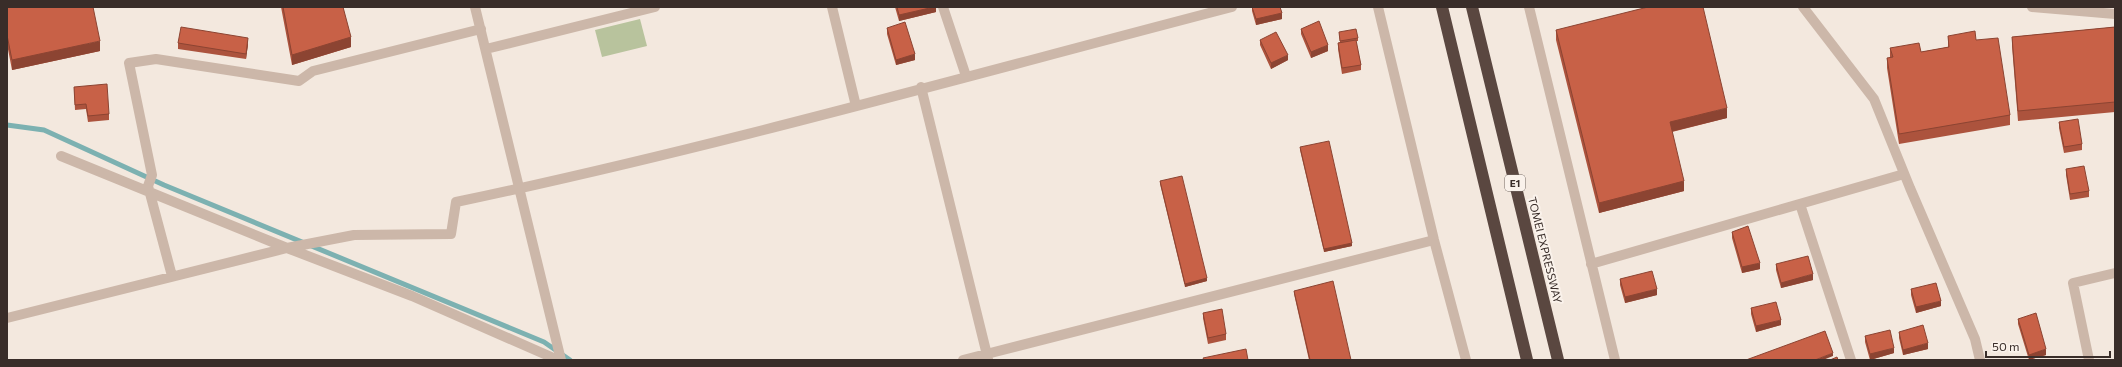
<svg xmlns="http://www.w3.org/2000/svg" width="2122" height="367" font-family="Commissioner,sans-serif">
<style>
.green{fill:#b8c39d}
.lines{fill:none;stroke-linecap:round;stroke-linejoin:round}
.stream{stroke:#7cb1b1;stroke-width:5}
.minor{stroke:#ccb7a9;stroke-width:10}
.highway{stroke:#5a4740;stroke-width:12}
.wall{fill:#ac533d}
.shaded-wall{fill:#8c4432}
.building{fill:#c86147;stroke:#8c4432}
.labels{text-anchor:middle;stroke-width:4;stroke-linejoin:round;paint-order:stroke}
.shield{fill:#faf2eb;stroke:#736863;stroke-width:1}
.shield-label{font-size:10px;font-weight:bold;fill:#392d29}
.street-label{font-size:11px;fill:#392d29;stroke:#faf2eb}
</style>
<rect width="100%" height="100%" fill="#f3e8de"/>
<path class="green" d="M640 19 647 46 602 57 595 30Z"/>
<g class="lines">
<path class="stream" d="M7 125 44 130 164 185 544 342 570 360"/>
<path class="minor" d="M475 7 561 360
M832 7 856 106
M943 7 966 76
M1378 7 1434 240 1466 360
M1529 7 1615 360
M1803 7 1874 99 1910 188 1975 339 1980 360
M2032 7 2115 14
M486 49 655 7
M921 87 988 359
M61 156 287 248 412 296 558 360
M1800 204 1851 360
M1591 264 1904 174
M172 276 148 186 152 175 129 63 156 59 299 81 313 71 481 29
M7 318 287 248 354 235 451 234 456 202C717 147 974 74 1232 7
M963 360 1434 240
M2089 360 2073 283 2115 273"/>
<path class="highway" d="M1442 7 1527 360
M1472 7 1558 360"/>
</g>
<path class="wall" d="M7 7 100 51 12 70 7 44Z
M281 7H343L351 47 292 65Z
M895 7H936V12L899 21Z
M1252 7H1280L1282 19 1256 25 1252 11Z
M2115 27V112L2018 121 2012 46V37Z
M887 28 915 60 896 65 887 34Z
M1301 29 1328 51 1311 58 1301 34Z
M1556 30 1727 118 1672 132 1684 191 1599 213 1556 40Z
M1339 32 1358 38V41H1356L1361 65V70L1342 74 1338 49V43L1340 42Z
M1948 36 1976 40 2010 115V125L1899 144 1887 68V58H1890V48L1921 52 1948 47Z
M1260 40 1288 60 1271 69 1260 45Z
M178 43 248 44 246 59 178 49Z
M74 87 109 114V120L88 122 86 109 75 110Z
M2059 122 2082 144V150L2064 153 2059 128Z
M1300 147 1352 246 1324 252 1300 150Z
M2066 169 2089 191V197L2070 200 2066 175Z
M1160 181 1207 281 1185 287 1160 184Z
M1732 232 1760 269 1742 273 1732 238Z
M1776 264 1813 280 1781 288 1776 270Z
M1620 279 1657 295 1625 303 1620 285Z
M1911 289 1941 306 1916 313 1911 295Z
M1294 291 1351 360H1309L1294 294Z
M1751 308 1781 325 1756 332 1751 314Z
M1203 313 1226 334V340L1208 344 1203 318Z
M2018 319 2046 355 2029 360 2018 324Z
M1899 332 1928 349 1903 355 1899 338Z
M1865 336 1894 353 1870 360 1865 342Z"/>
<path class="shaded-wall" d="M934 7H936V12L899 21V15Z
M1282 13V19L1256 25V19Z
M351 37V47L292 65V55Z
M248 38V44L246 59V54Z
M100 41V51L12 70V60Z
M1328 45V51L1311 58V52Z
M915 54V60L896 65V60Z
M1288 55V60L1271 69V63Z
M1727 108V118L1670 132V122Z
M1684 181V191L1599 213V203Z
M1352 243V246L1324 252V249Z
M1760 263V269L1742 273V267Z
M1813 274V280L1781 288V283Z
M1207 278V281L1185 287V284Z
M1657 289V295L1625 303V297Z
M1941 301V306L1916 313V307Z
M1781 320V325L1756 332V326Z
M1928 343V349L1903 355V350Z
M1894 348V353L1870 360V354Z
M2046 349V355L2029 360V355Z
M1833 353V356L1823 360H1815Z"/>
<path class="building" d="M7 7H93L100 41 12 60 7 35Z
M283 7H343L351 37 292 55Z
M897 7H934L899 15Z
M1252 7H1280L1282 13 1256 19Z
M1648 7H1703L1727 108 1670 122 1684 181 1599 203 1556 30Z
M1319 21 1328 45 1311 52 1301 29Z
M905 22 915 54 896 60 887 28Z
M181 27 248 38 246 54 178 43Z
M2115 27V102L2018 111 2012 37Z
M1356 29 1358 38 1340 41 1339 32Z
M1975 31 1976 40 1998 38 2010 115 1899 134 1887 58 1893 57 1890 48 1919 43 1921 52 1949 47 1948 36Z
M1276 32 1288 55 1271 63 1260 40Z
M1356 40 1361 65 1342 68 1338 43Z
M107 84 109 114 88 116 86 104 75 105 74 87Z
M2078 119 2082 144 2064 147 2059 122Z
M1329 141 1352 243 1324 249 1300 147Z
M2084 166 2089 191 2070 194 2066 169Z
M1182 176 1207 278 1185 284 1160 181Z
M1748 226 1760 263 1742 267 1732 232Z
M1808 256 1813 274 1781 283 1776 264Z
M1652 271 1657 289 1625 297 1620 279Z
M1333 281 1351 360H1310L1294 291Z
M1936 283 1941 301 1916 307 1911 289Z
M1776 302 1781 320 1756 326 1751 308Z
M1222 309 1226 334 1208 338 1203 313Z
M2036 313 2046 349 2029 355 2018 319Z
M1923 325 1928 343 1903 350 1899 332Z
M1890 330 1894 348 1870 354 1865 336Z
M1825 331 1833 353 1815 360H1746Z
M1246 349 1248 360H1204L1203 358Z
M1837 357 1838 360H1830Z"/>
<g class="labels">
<rect class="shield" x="1505" y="175" width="20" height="16" rx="3"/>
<g class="shield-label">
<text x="1515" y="187">E1</text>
</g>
<g class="street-label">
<text transform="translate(1545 250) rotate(76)" y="4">TOMEI EXPRESSWAY</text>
</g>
</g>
<rect width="2122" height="367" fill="none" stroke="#392d29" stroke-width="16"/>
<path d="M1986 351v6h124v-6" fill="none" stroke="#392d29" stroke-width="2"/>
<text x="1992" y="351" font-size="12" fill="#392d29" stroke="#faf2eb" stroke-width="3" paint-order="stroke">50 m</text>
</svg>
